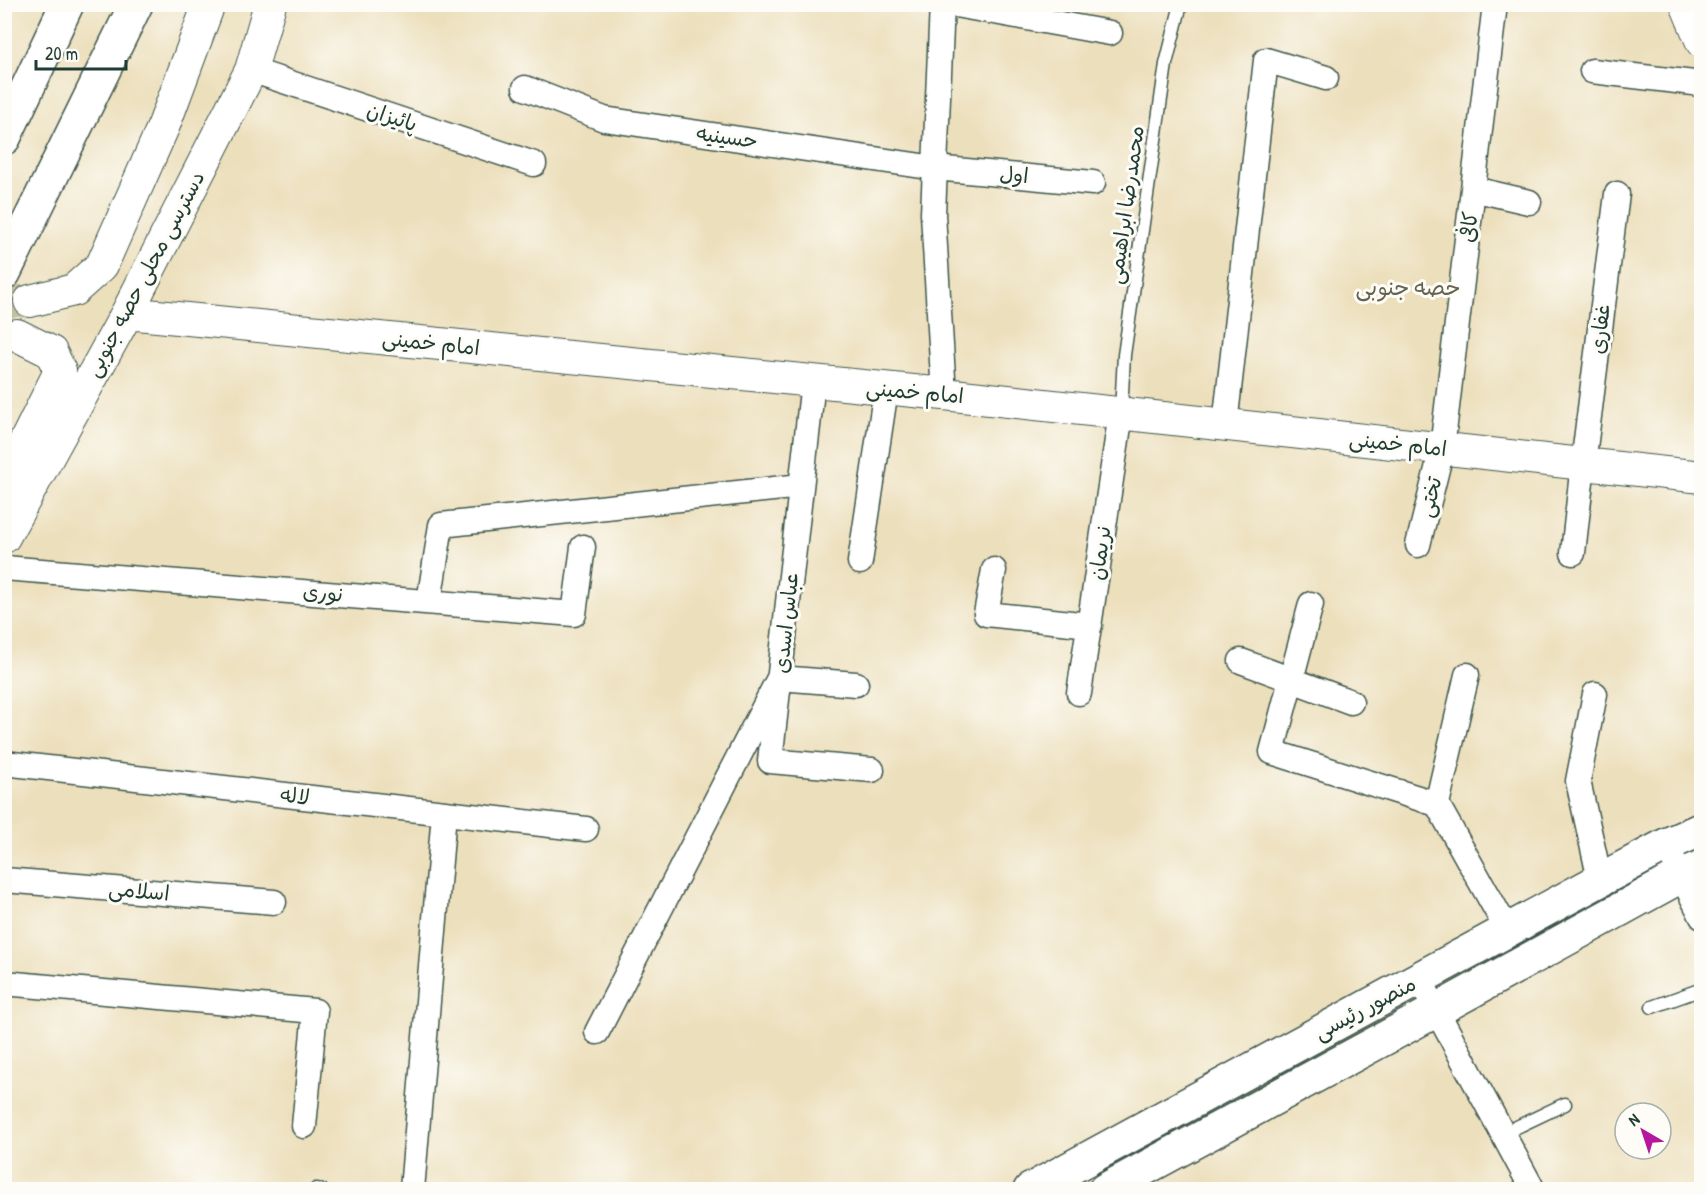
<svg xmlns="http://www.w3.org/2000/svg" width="1706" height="1194" font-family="'Patrick Hand','Playpen Sans Arabic',sans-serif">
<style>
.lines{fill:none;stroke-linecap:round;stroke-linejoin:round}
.tertiary-tunnel{stroke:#c3bfa1;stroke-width:32;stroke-dasharray:32 16;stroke-linecap:butt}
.service-casing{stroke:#3e5548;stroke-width:15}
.minor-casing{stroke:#3e5548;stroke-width:27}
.tertiary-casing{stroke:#3e5548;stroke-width:34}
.secondary-casing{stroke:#3e5548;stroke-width:36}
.trunk-casing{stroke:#3e5548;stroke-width:36}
.service{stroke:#fff;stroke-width:12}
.minor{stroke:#fff;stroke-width:24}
.tertiary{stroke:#fff;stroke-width:32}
.secondary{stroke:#fff;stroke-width:33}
.trunk{stroke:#fff;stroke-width:33}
.labels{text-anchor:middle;stroke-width:6;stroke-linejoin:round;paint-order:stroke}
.street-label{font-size:21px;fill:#1f3d34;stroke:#fdfcf7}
.neighbourhood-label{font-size:22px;fill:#646350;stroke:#fdfcf7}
</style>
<rect width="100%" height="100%" fill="#fdfcf7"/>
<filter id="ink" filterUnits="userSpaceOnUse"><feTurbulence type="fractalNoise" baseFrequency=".0167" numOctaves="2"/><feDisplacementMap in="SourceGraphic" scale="12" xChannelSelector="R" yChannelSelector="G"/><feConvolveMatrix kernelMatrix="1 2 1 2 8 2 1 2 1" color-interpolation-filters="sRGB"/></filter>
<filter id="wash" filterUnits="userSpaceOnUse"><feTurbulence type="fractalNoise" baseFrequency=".008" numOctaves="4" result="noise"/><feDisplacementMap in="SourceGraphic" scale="24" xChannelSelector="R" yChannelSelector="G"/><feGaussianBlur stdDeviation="1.35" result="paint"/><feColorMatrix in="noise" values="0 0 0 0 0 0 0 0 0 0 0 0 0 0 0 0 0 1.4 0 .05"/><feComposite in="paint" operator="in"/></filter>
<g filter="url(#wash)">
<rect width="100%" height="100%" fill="#ecdfbc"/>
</g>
<g filter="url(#ink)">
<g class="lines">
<path class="tertiary-tunnel" d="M4 301H30"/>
<defs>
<path id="service" d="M1121 412 1124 355 1166 64 1181 4
M1652 1007 1702 989
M1502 1134 1565 1104
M316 1189 322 1190"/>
<path id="minor" d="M942 4 933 214 944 394
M950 4 1110 33
M251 70 534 164
M1592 71 1702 84
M525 88 604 119 935 168 1093 183
M1473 189 1529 202
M813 382 770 761 872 770
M1225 425 1266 60 1326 78
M1418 545 1442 449 1495 4
M1573 553 1583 464 1617 194
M860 562 886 389
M4 568 574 614 583 547
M994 570 986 614 1090 625
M429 602 441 525 801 486
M1311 604 1272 752 1437 804
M1241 661 1351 702
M1467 675 1437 804 1508 931
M1079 693 1121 413
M1595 694 1578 781 1600 880
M4 763 586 829
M1674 861 1702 917
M4 880 274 902
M1419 978 1533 1190
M4 983 315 1011 304 1126
M597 1032 779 678 856 684
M412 1190 444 813"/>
<path id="tertiary" d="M1686 4 1702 42
M30 301 74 290 102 265 164 125 209 4
M127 313 944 394 1702 477
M4 475 23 446 60 371 51 352 17 335
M4 537 127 313 251 70 270 4"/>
<path id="secondary" d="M1030 1190 1600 880 1666 845 1702 829
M1105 1190 1437 1010 1681 876 1702 867"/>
<path id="trunk" d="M4 138 67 4
M4 273 136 4"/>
</defs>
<use href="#service" class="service-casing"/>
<use href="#minor" class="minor-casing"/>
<use href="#tertiary" class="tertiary-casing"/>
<use href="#secondary" class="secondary-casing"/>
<use href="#trunk" class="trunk-casing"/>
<use href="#service" class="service"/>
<use href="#minor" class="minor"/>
<use href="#tertiary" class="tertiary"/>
<use href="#secondary" class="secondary"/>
<use href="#trunk" class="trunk"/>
</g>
</g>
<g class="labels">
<g class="street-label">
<text transform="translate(392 117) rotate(18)" y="7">پائیزان</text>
<text transform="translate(727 137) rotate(8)" y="7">حسینیه</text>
<text transform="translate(1014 175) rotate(5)" y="7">اول</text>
<text transform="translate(1126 205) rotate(-82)" y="7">محمدرضا ابراهیمی</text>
<text transform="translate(1469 227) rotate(-83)" y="7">کافی</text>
<text transform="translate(145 274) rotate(-62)" y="7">دسترسی محلی حصه جنوبی</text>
<text transform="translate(1600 329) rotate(-83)" y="7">غفاری</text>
<text transform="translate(431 343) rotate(6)" y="7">امام خمینی</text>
<text transform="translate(915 392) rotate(5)" y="7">امام خمینی</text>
<text transform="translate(1398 444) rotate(6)" y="7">امام خمینی</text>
<text transform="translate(1430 497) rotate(-76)" y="7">تختی</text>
<text transform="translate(1100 553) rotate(-82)" y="7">نریمان</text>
<text transform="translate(323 593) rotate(5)" y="7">نوری</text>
<text transform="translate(786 623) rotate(-84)" y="7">عباس اسدی</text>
<text transform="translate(295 796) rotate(7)" y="7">لاله</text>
<text transform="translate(139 891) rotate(5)" y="7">اسلامی</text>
<text transform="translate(1365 1008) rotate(-28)" y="7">منصور رئیسی</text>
</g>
<g class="neighbourhood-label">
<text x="1408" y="295">حصه جنوبی</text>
</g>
</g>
<rect width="1706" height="1194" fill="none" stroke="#fdfcf7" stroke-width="24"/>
<g transform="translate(1643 1131) rotate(321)"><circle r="28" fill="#fdfcf7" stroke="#a4b0a9" stroke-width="1.5"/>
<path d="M0-4.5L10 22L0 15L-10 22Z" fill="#b5179e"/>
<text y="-9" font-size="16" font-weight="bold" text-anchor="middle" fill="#1f3d34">N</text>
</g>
<path d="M36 60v9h90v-9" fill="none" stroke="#1f3d34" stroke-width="3"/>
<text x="45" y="60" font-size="18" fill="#1f3d34" stroke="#fdfcf7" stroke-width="4.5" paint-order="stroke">20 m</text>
</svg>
